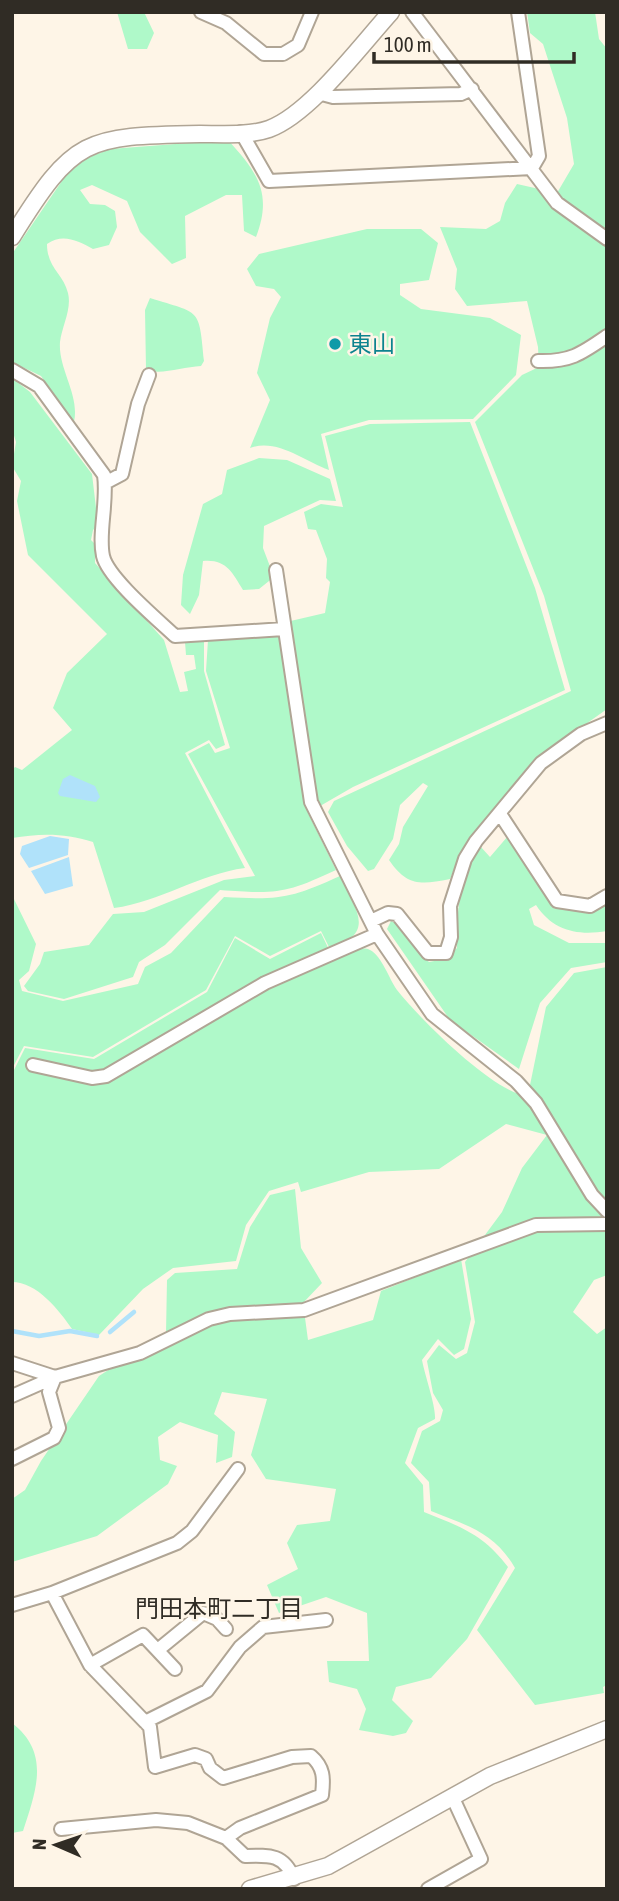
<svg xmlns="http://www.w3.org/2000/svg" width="619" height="1901" font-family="'Asap Condensed','Noto Sans JP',sans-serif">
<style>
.green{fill:#aff9c9}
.water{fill:#b0e2fa}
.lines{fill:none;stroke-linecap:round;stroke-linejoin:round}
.stream{stroke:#b0e2fa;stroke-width:4.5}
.minor-casing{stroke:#b0a595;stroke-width:16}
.tertiary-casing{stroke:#b0a595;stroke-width:19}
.minor{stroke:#fff;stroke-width:12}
.tertiary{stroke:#fff;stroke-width:16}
.culture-dot{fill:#0f9aa8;stroke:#fef5e7;stroke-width:2.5}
.labels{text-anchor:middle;stroke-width:5;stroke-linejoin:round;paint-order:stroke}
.culture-label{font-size:23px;fill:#0d838f;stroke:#fef5e7;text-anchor:start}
.neighbourhood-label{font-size:24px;fill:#302c25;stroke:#fef5e7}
</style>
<rect width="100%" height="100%" fill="#fef5e7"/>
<path class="green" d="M117 12H144L154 33 147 49H128Z
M527 12H595L599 39 607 49V709L534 761 462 850 450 879C420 885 407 886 389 860L399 844 403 827 428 786 423 783 400 805 393 839 374 869 368 871 347 846 328 812 334 801 571 691 544 596 475 422 522 375 539 367 538 347 527 301 467 306 455 289 457 269 440 227 486 229 500 221 505 203 517 184 557 193 574 164 567 118 543 44 530 33Z
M228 140C257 172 273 193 256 237L244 231 242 195H226L185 216 186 258 172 264 140 232 127 201 92 185 80 190 90 204 105 205 115 211 117 227 109 245 93 249C78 241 63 233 47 244 47 268 63 273 68 293 72 309 62 326 60 342 58 369 80 395 74 422L41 376 12 362V254L66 175 87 158 110 149Z
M367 229H421L438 243 429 280 400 284V295L421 309 490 318 521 335 516 375 473 419 369 420 321 434 329 470C304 461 277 438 250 448L270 400 257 373 270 318 281 297 274 289 256 286 247 269 259 254Z
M150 298C201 314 199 307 204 361L201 366C183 367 162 375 146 370L145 310Z
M12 378 30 392 92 474 98 525 93 530 91 540 95 544V563L164 640 180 692 188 691 184 672 196 669 194 655H186L185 642 204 640V671L225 745 216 749 209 740 185 753 245 868C199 874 160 902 114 908L93 842C65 833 41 833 12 838V770L15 767 22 770 72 730 53 708 67 673 107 634 28 555 17 501 21 481 12 466 16 442 12 429Z
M470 422 535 588 565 690 353 787 308 813 336 870C285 894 276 894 220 890L165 945 139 962 133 977 64 999 28 991 24 986 40 964 44 952 89 945 113 914 144 912 224 880 255 876 188 754 209 743 215 753 230 748 206 671 208 640 325 613 330 582 326 578 327 559 316 530 308 529 304 512 321 504 343 507 325 436 370 424Z
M259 458 287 460 330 479 336 501 320 500 264 526 263 548 274 577 259 589 243 590C232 572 226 559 203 561L199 595 190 614 181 605 183 575 203 504 222 494 227 470Z
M508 836 553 908 591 913 607 904V931C578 936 553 931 536 905L529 909 534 925 569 943H607V962L571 968 540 1003 519 1069 450 1020 387 929 391 921C406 927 417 951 429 962L445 959 457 948C456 911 460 878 480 846L490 857Z
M340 876C356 911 377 932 330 949L321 931 270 956 235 936 206 990 93 1057 24 1046 12 1069V895L36 944 29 971 19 980 22 991 63 1001 138 984 145 967 171 953 224 897C278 900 290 899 340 876Z
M321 933 333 958C343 955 360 945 370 950 382 956 389 979 397 990 421 1020 481 1079 516 1093L530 1085 546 1007 574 973 607 967V1275L594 1280 573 1312 597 1334 607 1327V1685L603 1687 604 1693 535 1705 477 1630 515 1568C494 1532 468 1526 431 1511L429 1482 411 1463 422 1431 440 1421 443 1410 433 1393 427 1361 439 1345 456 1359 467 1353 475 1322 465 1262 502 1212 522 1168 547 1135 506 1124 439 1169 369 1172 301 1192 298 1182 269 1191 246 1225 236 1261 173 1268 143 1289 99 1335 72 1329C59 1310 37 1282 12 1282V1074L25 1048 94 1059 207 992 235 938 270 959Z
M295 1189 301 1248 322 1283 303 1303 308 1340 373 1320 381 1291 461 1259 471 1319 464 1349 454 1355 438 1339 422 1360C425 1376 436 1406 435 1419L418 1428 405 1463 423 1485 424 1512C461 1527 483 1534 508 1567L467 1639 431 1678 396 1687 392 1700 413 1721 406 1733 393 1736 359 1730 366 1709 357 1689 329 1682 327 1661H369L367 1613 326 1597 279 1613 267 1585 298 1569 287 1543 297 1525 330 1521 336 1489 266 1479 251 1455 267 1399 222 1392 214 1414 235 1432 232 1457 216 1463 218 1435 180 1422 158 1437 160 1460 177 1466 168 1484 97 1536 12 1562V1499L25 1490 41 1461 99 1376 166 1333 167 1280 175 1273 237 1269 250 1227 270 1195Z
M12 1723C51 1753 36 1791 23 1831L12 1833Z"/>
<path class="water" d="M70 775 95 786 100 797 96 802 60 796 58 793 63 779Z
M50 836 69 839 68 855 29 868 20 854 22 846Z
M69 857 73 886 45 894 31 871Z"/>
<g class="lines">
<path class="stream" d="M12 1331 39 1336 70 1331 97 1336
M110 1332 134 1312"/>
<defs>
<path id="minor" d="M201 12 226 23 264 54H283L298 45 312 12
M412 12 557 203 607 239
M518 12 539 156 532 168
M318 93 333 97 461 94 472 89
M241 132 269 181 532 168
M538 361C570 362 581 354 607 336
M12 370 39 386 104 475C108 502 98 533 103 556 108 578 157 619 175 636L284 629
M105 483 122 474 138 404 149 375
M276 570 311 802 377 934 432 1014 516 1081 536 1103 592 1195 607 1211
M500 814 557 901 590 906 607 896
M371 921 388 913 397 914 428 953H446L451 937 450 906 465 859 476 841 541 763 581 734 607 723
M33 1065 92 1078 106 1076 265 983 377 934
M12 1363 55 1377
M12 1396 55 1377
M12 1459 54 1438 59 1428 49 1392 55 1377 140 1353 209 1319 230 1314 304 1310 536 1225 607 1224
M52 1593 90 1665 150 1727 155 1767 195 1755 206 1759 210 1768 223 1778 292 1757 311 1756C324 1767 324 1778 322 1795L240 1828 226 1838 245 1856C270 1855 284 1854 294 1879
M12 1605 52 1593 177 1543 192 1531 238 1469
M159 1649 203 1613 217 1619 226 1629
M90 1665 143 1635 175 1669
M145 1722 207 1691 240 1647 263 1627 326 1620
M61 1829 156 1820 188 1823 226 1838
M428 1889 481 1859 452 1796"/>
<path id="tertiary" d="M12 237C74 137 85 136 200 134 221 134 249 136 269 129 310 114 361 45 391 12
M250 1889 328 1866 490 1776 607 1729"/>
</defs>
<use href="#minor" class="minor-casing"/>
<use href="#tertiary" class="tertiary-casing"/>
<use href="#minor" class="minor"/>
<use href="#tertiary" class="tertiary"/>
</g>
<circle class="culture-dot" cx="335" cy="344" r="7"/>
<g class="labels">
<g class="culture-label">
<text x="349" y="352">東山</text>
</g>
<g class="neighbourhood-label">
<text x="219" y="1617">門田本町二丁目</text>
</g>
</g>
<rect width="619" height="1901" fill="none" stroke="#302c25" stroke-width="28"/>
<g transform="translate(56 1845) rotate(272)" stroke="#fef5e7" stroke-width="5" paint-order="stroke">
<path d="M0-5L12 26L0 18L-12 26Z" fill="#302c25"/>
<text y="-10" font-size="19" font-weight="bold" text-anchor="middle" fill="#302c25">N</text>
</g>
<path d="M374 52v10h200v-10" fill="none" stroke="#302c25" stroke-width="3.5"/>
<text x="384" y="52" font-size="21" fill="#302c25" stroke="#fef5e7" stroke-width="5" paint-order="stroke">100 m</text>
</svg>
